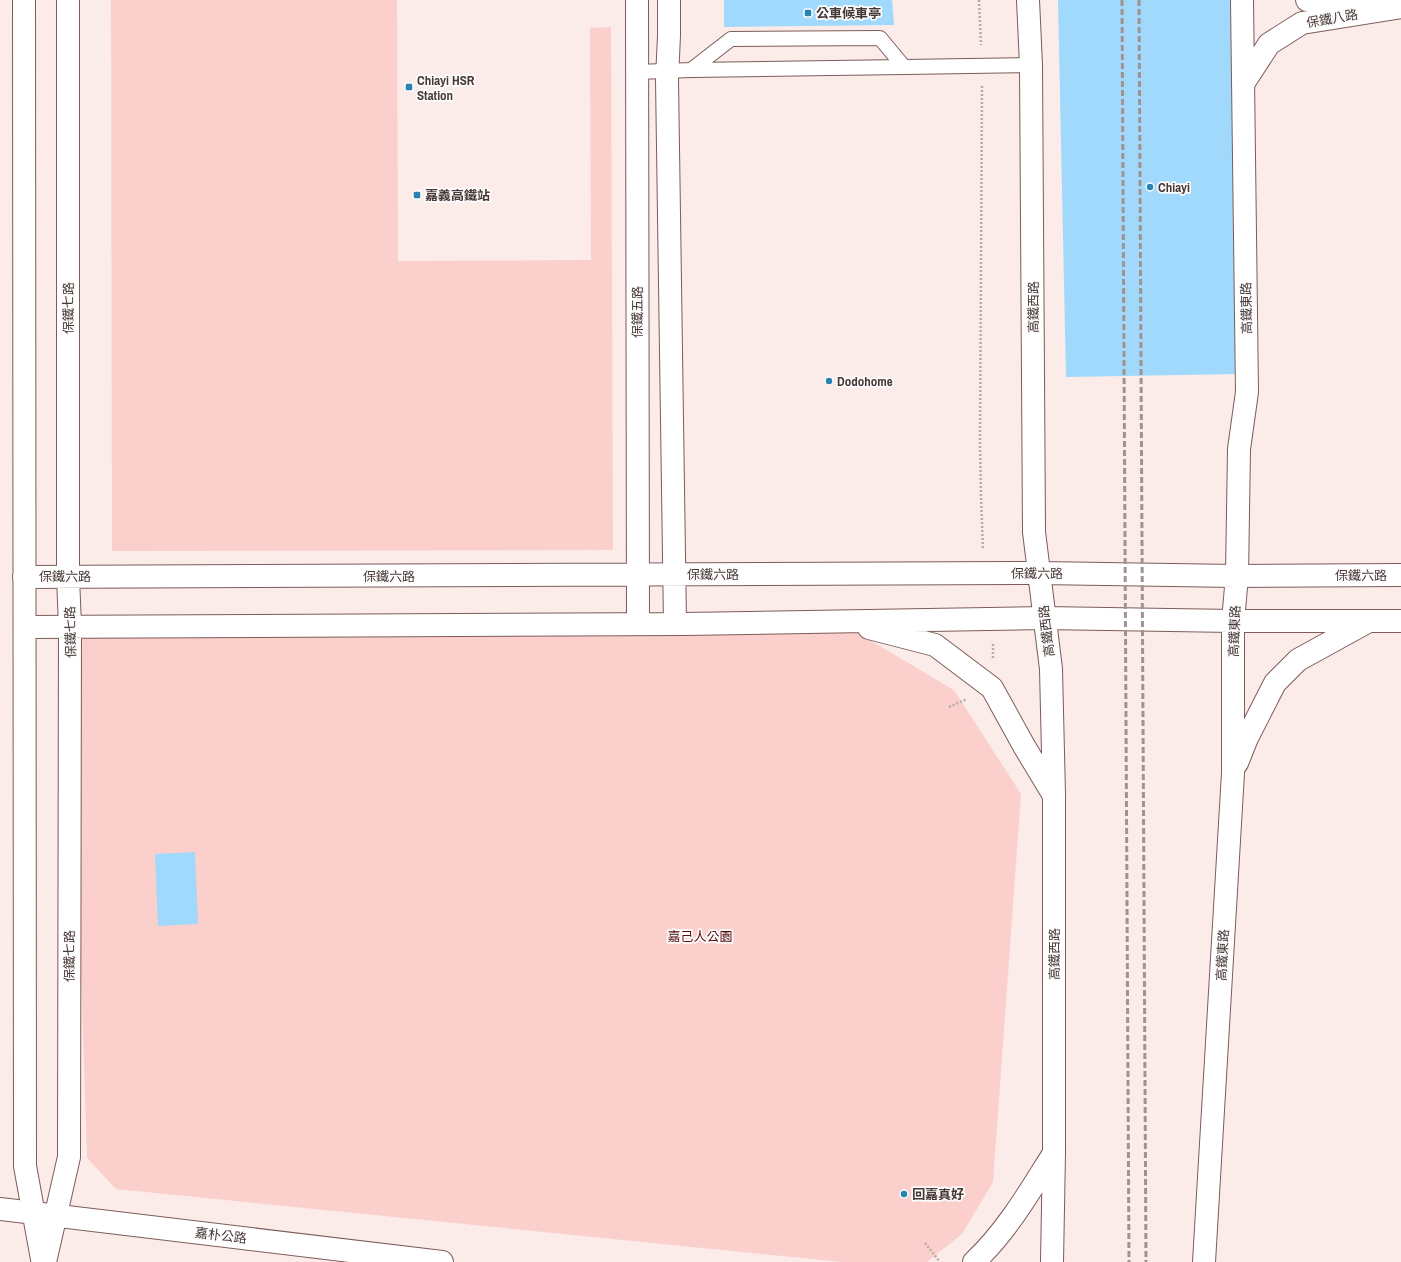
<svg xmlns="http://www.w3.org/2000/svg" width="1401" height="1262" font-family="'Archivo Narrow','Noto Sans TC',sans-serif">
<style>
.green{fill:#fbd0cc}
.building{fill:#a0d9fc}
.lines{fill:none;stroke-linecap:round;stroke-linejoin:round}
.lane-casing{stroke:#7d5c59;stroke-width:16}
.street-casing{stroke:#7d5c59;stroke-width:24}
.secondary-casing{stroke:#7d5c59;stroke-width:24}
.path{stroke:#baaaa8;stroke-width:2.5;stroke-dasharray:2 2;stroke-linecap:butt}
.lane{stroke:#fff;stroke-width:14}
.street{stroke:#fff;stroke-width:22}
.secondary{stroke:#fff;stroke-width:22}
.rail{stroke:#a19290;stroke-width:3;stroke-dasharray:6 3;stroke-linecap:butt}
.poi-dot{fill:#2983b1;stroke:#fcfcfc;stroke-width:1.5}
.labels{text-anchor:middle;stroke-width:3.5;stroke-linejoin:round;paint-order:stroke}
.poi-label{font-size:13px;font-weight:bold;fill:#473836;stroke:#fcfcfc;text-anchor:start}
.street-label{font-size:13px;fill:#473836;stroke:#fcfcfc}
.park-label{font-size:13px;fill:#570c0f;stroke:#fcfcfc}
</style>
<rect width="100%" height="100%" fill="#fbebe9"/>
<path class="green" d="M111 0H397L398 261 591 260 590 28 611 27 613 550 112 551Z
M846 626 954 690 1021 794 993 1182 962 1234 927 1262H842L116 1189 87 1158 70 627Z"/>
<path class="building" d="M724 0H892L894 25 724 27Z
M1058 0H1235L1238 374 1066 377Z
M195 852 198 924 158 926 155 854Z"/>
<g class="lines">
<defs>
<path id="lane" d="M691 70 904 67
M637 72 691 70 731 39 880 38 904 67 1031 65"/>
<path id="street" d="M24 0 25 1166 42 1259
M637 0 638 624
M669 0V35L667 79 675 624
M1028 0 1031 65 1034 532 1051 669 1054 795V1153L1052 1262
M1307 0 1366 4
M1243 84 1269 44 1302 23 1401 7
M24 577 1039 573 1237 576 1401 575
M25 627 683 624 1044 618 1233 621H1401
M869 628 935 645 992 688 1024 746 1053 794
M1237 763 1247 738 1275 683 1298 660 1367 622
M45 1262 69 1157 70 627 68 576V0
M1204 1262 1233 773V621L1237 576 1239 449 1247 392 1242 0"/>
<path id="secondary" d="M0 1209 442 1262
M974 1262C1007 1231 1030 1191 1054 1153"/>
</defs>
<use href="#lane" class="lane-casing"/>
<use href="#street" class="street-casing"/>
<use href="#secondary" class="secondary-casing"/>
<path class="path" d="M979 0 981 45
M982 86 980 442 981 497 983 549
M993 658V643
M949 707 967 699
M925 1243 940 1262"/>
<use href="#lane" class="lane"/>
<use href="#street" class="street"/>
<use href="#secondary" class="secondary"/>
<path class="rail" d="M1122 0 1129 1262
M1139 0 1146 1262"/>
</g>
<g class="poi-dot">
<rect x="804" y="9" width="8" height="8" rx="2"/>
<rect x="405" y="83" width="8" height="8" rx="2"/>
<circle cx="1150" cy="187" r="4"/>
<rect x="413" y="191" width="8" height="8" rx="2"/>
<circle cx="829" cy="381" r="4"/>
<circle cx="904" cy="1194" r="4"/>
</g>
<g class="labels">
<g class="poi-label">
<text x="816" y="18">公車候車亭</text>
<text x="417" y="85">Chiayi HSR<tspan x="417" dy="15">Station</tspan></text>
<text x="1158" y="192">Chiayi</text>
<text x="425" y="200">嘉義高鐵站</text>
<text x="837" y="386">Dodohome</text>
<text x="912" y="1199">回嘉真好</text>
</g>
<g class="street-label">
<text transform="translate(1332 18) rotate(-10)" y="5">保鐵八路</text>
<text transform="translate(1033 307) rotate(-90)" y="5">高鐵西路</text>
<text transform="translate(68 308) rotate(-90)" y="5">保鐵七路</text>
<text transform="translate(1246 308) rotate(-91)" y="5">高鐵東路</text>
<text transform="translate(637 312) rotate(-90)" y="5">保鐵五路</text>
<text x="1037" y="578">保鐵六路</text>
<text x="713" y="579">保鐵六路</text>
<text x="1361" y="580">保鐵六路</text>
<text x="65" y="581">保鐵六路</text>
<text x="389" y="581">保鐵六路</text>
<text transform="translate(1046 631) rotate(-97)" y="5">高鐵西路</text>
<text transform="translate(1234 631) rotate(-88)" y="5">高鐵東路</text>
<text transform="translate(70 632) rotate(-91)" y="5">保鐵七路</text>
<text transform="translate(1054 954) rotate(-90)" y="5">高鐵西路</text>
<text transform="translate(1222 955) rotate(-87)" y="5">高鐵東路</text>
<text transform="translate(69 956) rotate(-90)" y="5">保鐵七路</text>
<text transform="translate(221 1235) rotate(7)" y="5">嘉朴公路</text>
</g>
<g class="park-label">
<text x="700" y="941">嘉己人公園</text>
</g>
</g>
</svg>
